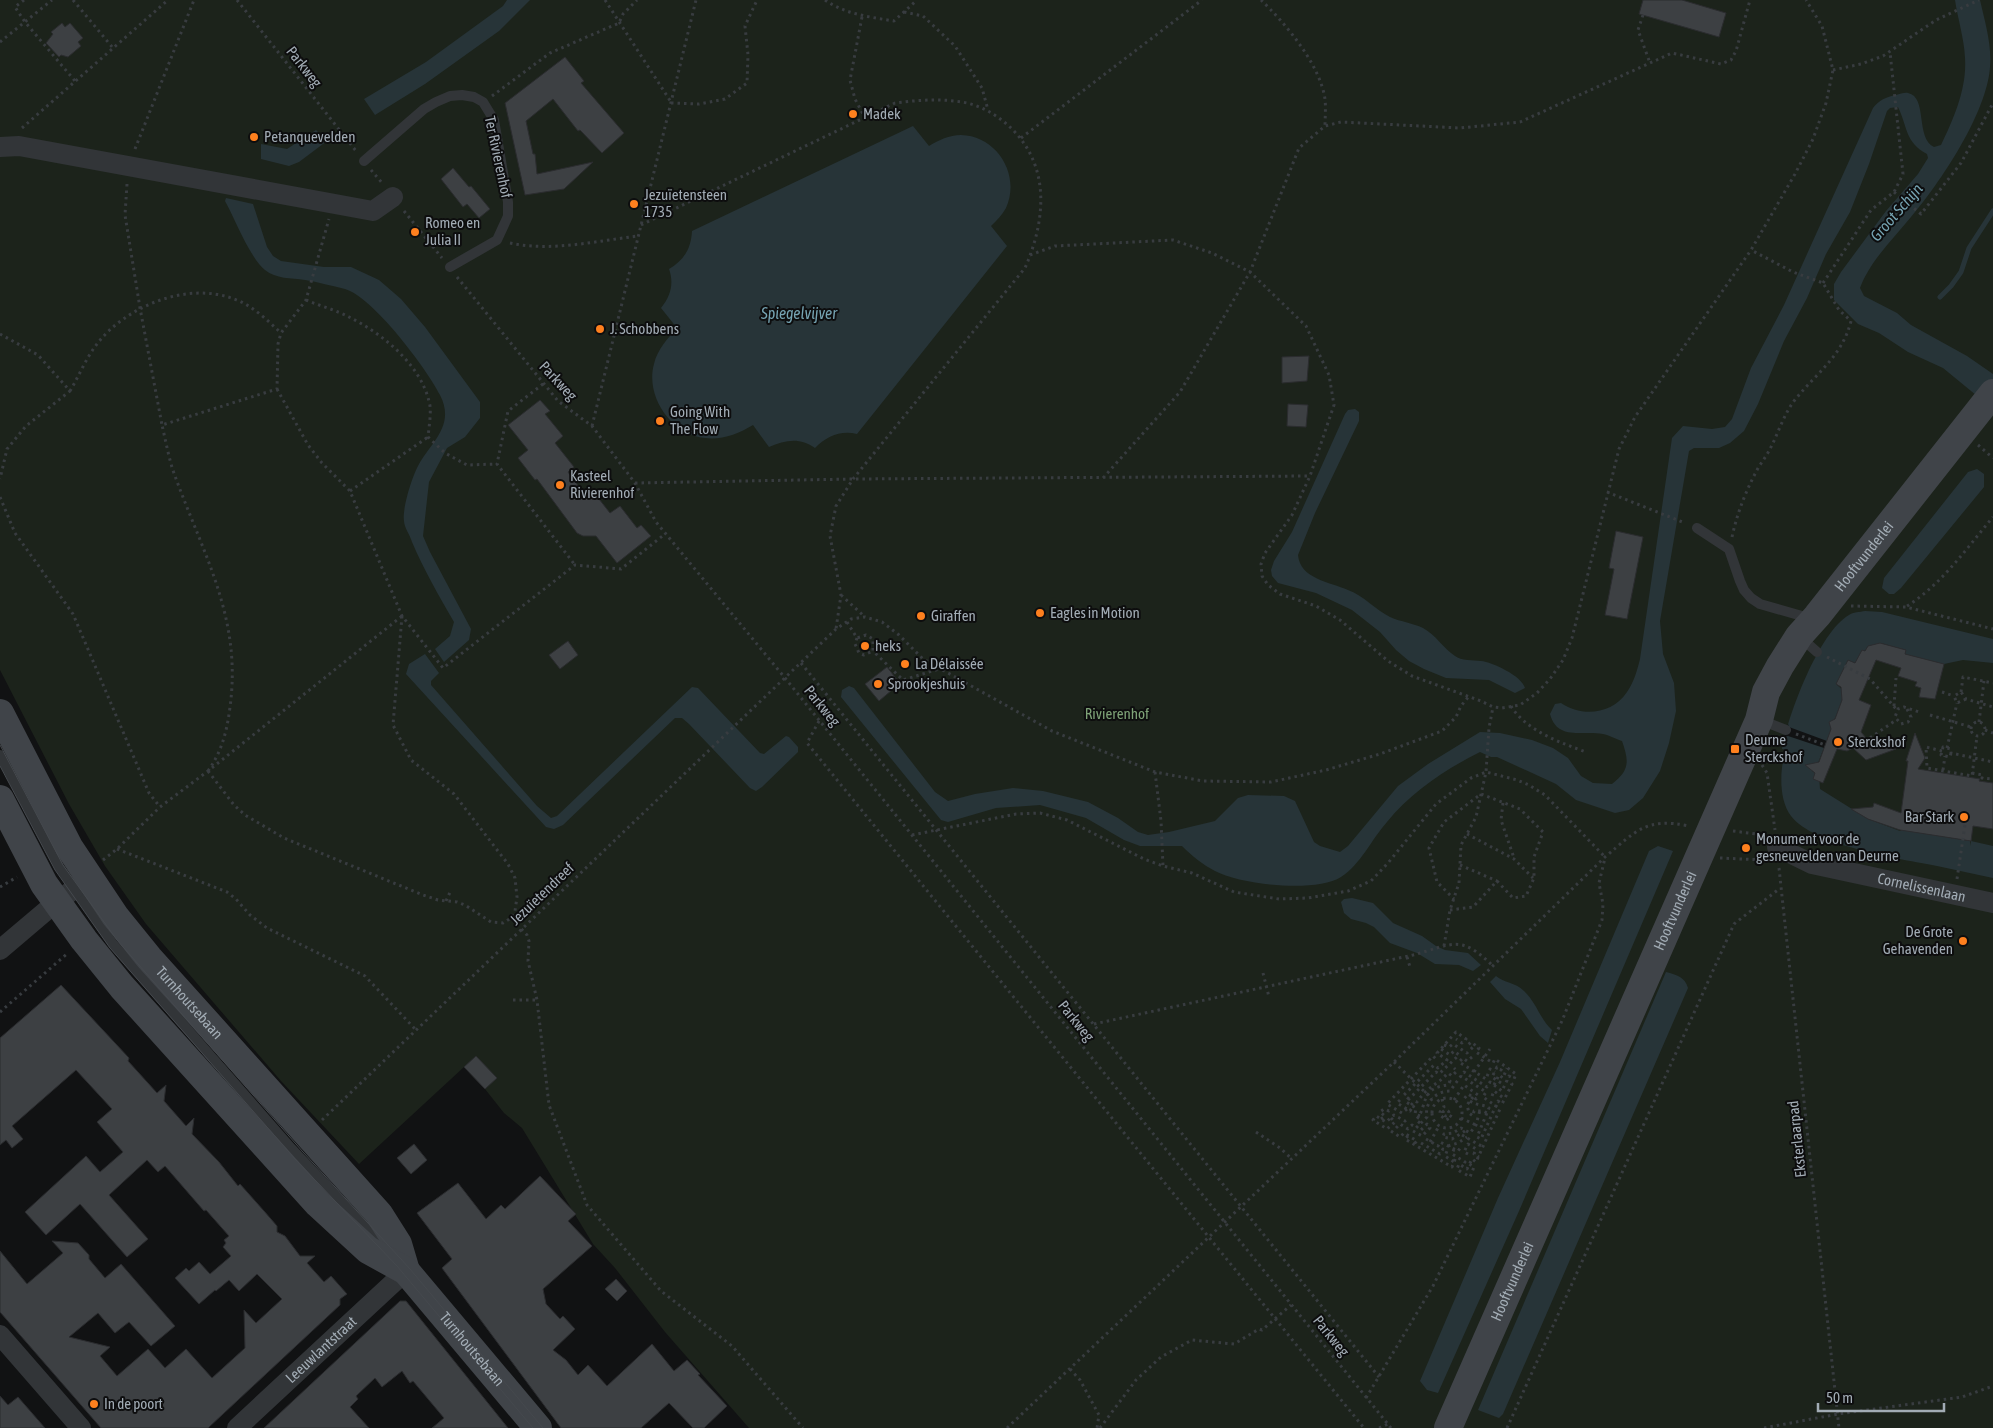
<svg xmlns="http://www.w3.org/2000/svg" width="1993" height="1428" font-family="'Asap Condensed',sans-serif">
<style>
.green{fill:#1c231b}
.water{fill:#273438}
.pier{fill:#111213}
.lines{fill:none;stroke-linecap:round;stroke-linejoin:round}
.stream{stroke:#273438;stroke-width:5}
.building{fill:#3d4043;stroke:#2b2c2f}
.path{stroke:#383c40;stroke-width:3;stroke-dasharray:2.5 4;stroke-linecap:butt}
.lane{stroke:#323538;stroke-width:10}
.street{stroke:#323538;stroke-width:20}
.secondary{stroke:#404449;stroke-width:28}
.tram{stroke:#45494e;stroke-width:1}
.poi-dot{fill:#fe801e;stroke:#0d0d0e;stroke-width:2}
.labels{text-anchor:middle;stroke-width:4;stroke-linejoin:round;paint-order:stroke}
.street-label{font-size:15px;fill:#a2acb5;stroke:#0d0d0e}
.poi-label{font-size:15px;fill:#a2acb5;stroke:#0d0d0e;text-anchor:start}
.park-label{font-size:15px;fill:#7ea277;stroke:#0d0d0e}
.water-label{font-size:16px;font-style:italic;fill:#76a4b3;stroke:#0d0d0e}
</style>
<rect width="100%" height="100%" fill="#111213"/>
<path class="green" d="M0 0H1993V1428H749L665 1332 615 1268 593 1244 522 1128 504 1113 485 1089 464 1067 359 1164 281 1081 146 924 105 866 69 804 0 670Z"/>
<path class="water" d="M507 0H530L499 31 425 84 375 115 364 99 426 62 503 6Z
M1955 0H1980C1985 22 1992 45 1990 67 1987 113 1940 183 1911 217 1893 239 1870 261 1860 288L1864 296 1897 313 1911 325 1967 356 1993 374V409L1943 368 1908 352 1879 333 1858 324 1834 300V284L1841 272 1886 211 1918 174 1928 158 1927 154C1905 142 1908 128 1898 107L1890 108 1887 111 1869 164 1850 212 1826 254 1807 298 1784 341 1758 404 1744 431 1730 443 1719 448H1694L1689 451 1660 621 1663 654 1674 683 1676 711 1669 743 1660 771 1643 798 1629 810 1615 813 1576 800 1556 784 1497 757H1491L1480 752C1446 769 1411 792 1387 822 1371 840 1361 864 1341 877 1316 893 1241 885 1215 871 1203 865 1192 856 1182 846H1140L1124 840 1086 818 1040 805 996 808 948 822 941 820 841 697 842 690 849 686 854 688 935 792 948 801 975 794 1013 788 1043 791 1088 802 1118 818 1138 832 1148 835 1169 832 1215 821 1238 798 1248 795 1284 796 1295 801 1314 842 1320 846 1340 852 1348 846 1398 786 1428 764 1480 732 1500 733 1532 740 1553 748 1568 758 1581 776 1593 783 1612 784C1630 770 1629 761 1622 741 1616 739 1609 735 1603 734 1583 730 1557 741 1550 714L1555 704 1561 703C1581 717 1612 715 1627 692 1634 682 1637 671 1640 659L1672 438 1683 426 1712 429 1725 427 1732 419 1751 368 1784 305 1873 108C1879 100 1886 97 1896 95 1900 94 1905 92 1908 93 1928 97 1915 138 1934 147L1941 145C1954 118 1967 88 1965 58 1964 38 1958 20 1955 0Z
M913 126 929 146C939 140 949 135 961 135 997 136 1021 175 1006 208 1002 215 997 220 991 226L1007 246 857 434C841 430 827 436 815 448 800 437 785 440 769 447L753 425C738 434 722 440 705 438 671 435 645 396 654 364 657 350 668 338 677 328L661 308C671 296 674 283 669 269 684 260 691 249 692 231Z
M316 130 327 141 299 162 289 166 261 159V144L287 149Z
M226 198 253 204 267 247 273 256 281 261 324 267H351L379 280 401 299 425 327 480 402V418L465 437 447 448 429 482 423 536 430 552 471 629 469 640 444 662 435 649 450 636 454 622C439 596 424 570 412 542 410 535 404 527 404 521 402 509 412 477 418 466 430 443 456 426 440 395 427 369 373 297 345 289 332 286 318 282 305 280 291 278 276 279 265 270 250 258 235 219 225 201Z
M1355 409 1359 412V421L1315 513 1298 555C1300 579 1330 582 1348 590 1364 596 1376 610 1390 617 1401 622 1413 623 1423 628 1436 635 1443 648 1455 656 1461 661 1473 660 1481 661 1492 662 1522 676 1525 688L1515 693 1489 680 1446 678 1424 669 1409 661 1396 650 1380 632 1352 610 1316 593 1278 583 1272 576 1271 570 1274 561 1292 532 1345 414 1348 410Z
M1977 469 1984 474V487L1901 588 1894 594H1889L1882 588 1884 578 1968 472Z
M1865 611 1882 612 1993 639V663L1963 660 1944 664 1905 654 1906 650 1881 643 1868 646 1865 651 1862 650 1855 663 1848 660 1836 684 1845 692 1834 721 1829 723 1832 727 1818 763H1814L1811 767 1812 771 1819 775 1820 789 1868 819 1900 831 1902 830 1970 841V846L1971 841 1993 846V878C1974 874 1956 870 1937 866 1901 859 1814 846 1791 816 1780 802 1780 777 1783 761 1784 757 1786 754 1786 750L1782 749C1788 715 1819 632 1849 615 1853 612 1860 612 1865 611Z
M425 654 439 673 431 681V685L537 806 551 818 557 816 692 687 698 688 760 753 764 754 786 736 789 737 798 747V752L762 787 756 791 750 788 689 724 682 718H675L563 825 554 829 546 827 406 674 409 664Z
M1658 846 1673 851 1519 1211 1438 1393 1427 1390 1420 1381 1498 1198 1560 1062 1649 851Z
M1352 898 1373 903 1393 923 1422 936 1436 946 1445 950 1468 953 1481 965 1473 971 1459 965 1435 964 1417 953 1390 943 1374 927 1366 923 1351 919 1344 913 1341 902 1344 899Z
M1666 972C1677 975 1685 977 1688 988L1503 1414 1499 1418 1478 1410Z
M1496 976C1504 983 1515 982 1524 991 1536 1002 1540 1019 1552 1030L1548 1043 1540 1036 1521 1009 1505 999 1490 982Z"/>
<path class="pier" d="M1788 724 1789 727 1827 741 1824 748 1788 736 1784 737Z"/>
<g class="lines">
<path class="stream" d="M1940 297 1951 286 1961 272 1969 248 1993 211"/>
</g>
<path class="building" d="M1643 0H1682L1726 13 1719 37 1639 14Z
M62 23 65 27 70 23 83 38 78 42 81 46 68 57 61 55 59 57 46 43 53 34 51 32Z
M565 57 584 81 581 83 624 133 602 153 580 130 578 131 553 99 526 121 533 154H535L537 174 593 162 564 189 525 195 505 103Z
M453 168 469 187 471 186 490 209 479 218 467 204 463 207 441 179Z
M1309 356 1307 381 1282 383V357Z
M540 400 550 411 545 414 563 436 555 443 574 467 568 472 585 495 592 490 610 513 620 506 637 528 641 525 651 536 617 563 596 536H583L577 533 537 479 535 480 518 458 528 450 508 425Z
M1288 404 1308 405 1306 427 1287 426Z
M1616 531 1643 537 1627 619 1605 615 1614 569 1609 568Z
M568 641 578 655 560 669 549 655Z
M1880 643 1906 650 1905 654 1944 664 1935 699 1919 697 1921 688 1915 686 1917 682 1898 676 1901 668 1876 660 1859 700 1871 705 1861 732 1872 745 1896 749 1866 760 1853 748 1847 751 1837 749 1823 783 1813 779 1815 773 1805 765 1819 762 1831 729 1829 722 1835 719 1842 700 1841 687 1836 684 1848 660 1855 663 1862 650 1865 651 1868 646Z
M887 667 898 681 890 688 892 690 879 701 865 684Z
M1915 733 1925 758 1918 769 1980 779 1979 781 1993 783V829L1973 826 1971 841 1900 830 1868 819 1851 809 1873 807 1874 803 1901 813 1908 761H1906Z
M61 985 129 1058 128 1061 157 1093 166 1085 164 1101 186 1126 194 1118 192 1134 219 1162 238 1186 240 1184 264 1211 277 1226V1232L285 1236 300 1256H315L307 1263 324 1282 331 1276 347 1294 340 1299V1305L208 1428H101L0 1312V1251L27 1284 63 1253 52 1241 78 1243 89 1255V1259L105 1278 121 1264 175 1326 151 1346 129 1322 115 1333 98 1313 69 1337 110 1347 100 1356 117 1376 148 1349 165 1368 186 1349 212 1378 245 1348 244 1310 256 1323 282 1299 257 1274 239 1291 229 1280 216 1291 215 1290 199 1304 175 1278 186 1268 189 1271 199 1262 210 1274 231 1256 223 1247 226 1243 224 1240 229 1236 206 1210 204 1211 165 1166 158 1172 147 1160 109 1195 148 1239 127 1257 80 1204 46 1235 25 1212 86 1156 100 1172 123 1152 97 1122 112 1109 76 1070 12 1126 23 1139 12 1148 6 1140 0 1145V1038Z
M476 1056 497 1078 485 1089 464 1067Z
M414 1144 427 1160 411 1174 397 1158Z
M540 1176 576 1214 568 1221 592 1246 543 1289 546 1304 560 1319 563 1316 575 1329 553 1350 566 1360 578 1375 588 1365 607 1386 652 1344 674 1371 687 1360 700 1374 698 1375 727 1406 704 1428H693L669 1403 641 1428H561L442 1268 452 1259 417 1213 458 1183 486 1219 501 1205 505 1209Z
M616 1279 627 1291 617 1301 605 1289Z
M400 1301H406L508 1428H432L444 1418 413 1381 410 1383 402 1371 382 1387 375 1378 356 1396 358 1399 350 1407 369 1428H264Z
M0 1396 8 1405 18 1397 45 1428H0Z"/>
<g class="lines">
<path class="path" d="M24 0 15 7 25 22 75 81
M73 0 113 48
M237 0 356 151
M605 0 671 102
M825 0C845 14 869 17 894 21L917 0
M1261 0C1285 23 1320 64 1325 99 1326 108 1325 117 1325 126
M904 12 923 16 955 46 982 88 988 110
M1643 15 1638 30 1650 63
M862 17 850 80 855 99 865 118
M0 42 52 0
M1833 70 1861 64 1883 56 1936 20 1979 0
M492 96 550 53 619 23 623 14 637 0
M671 103 699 104 725 99 747 83 748 55 745 26 757 0
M22 128 168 0
M1021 138 1202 0
M135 149 194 0
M371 170 383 184
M127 184 125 215 140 308 162 425
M1894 192 1921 214 1961 163 1993 103
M404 211 442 258
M641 225 895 103C919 100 943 98 967 103 984 107 1000 117 1013 130 1051 169 1045 222 1025 268L853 479 836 506 830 536 841 595 836 629
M510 243C551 252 596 241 638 236
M1030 255 1055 246 1173 240 1212 253 1250 272 1306 326 1329 375 1334 405 1310 476 1292 515 1265 553 1261 564 1262 576 1268 585 1280 594 1316 606 1340 620 1388 661 1412 676 1481 701 1493 707 1502 708 1520 705 1537 693 1550 679 1563 660 1572 638 1619 449 1635 417 1751 250 1795 174 1813 139 1826 103 1833 70 1822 26 1806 0
M457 277 558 401 592 426 635 483 656 522 785 678 1391 1428
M1823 283 1871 210 1894 192 1903 174 1890 52
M306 300C320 306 336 310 349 317 383 334 423 366 430 406 431 415 429 427 428 437L445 453 467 465 497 464
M0 334 38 355 70 391 26 426 7 449 0 479
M543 384 508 411 497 464 575 565
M277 389 308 445 322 463 350 491 402 616 443 668 575 565 621 569 665 534
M70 391C79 376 86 358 97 344 126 306 188 281 234 299 252 305 267 320 281 333
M592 426 696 0
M1978 445 1993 458
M1103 478 1180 392 1250 272 1299 148 1325 126 1341 122 1460 128 1520 122 1672 53 1721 64 1731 60 1736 51 1750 0
M635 483 853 479 1310 476
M350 491 428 437
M1607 492 1685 523
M0 497 15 533 73 614 149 793 160 807
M1732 537C1737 514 1745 493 1756 472 1760 464 1766 457 1770 449 1778 434 1783 416 1794 401 1816 373 1842 357 1851 321L1839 310 1823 283 1793 272 1751 250
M841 595 865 617
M1851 606 1906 607 1993 629
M1907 606C1942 584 1966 549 1993 517
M402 616 393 725 411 760 454 794 508 864 515 878 517 897 515 911 511 918 527 935 529 941 528 961 537 1000 549 1105 587 1205 661 1291 732 1346 803 1428
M847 622 857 638 866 635 873 639V651L903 680 939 669
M857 638 855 644 859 653 864 655 873 651
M1827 657 1870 679 1897 710
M801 663 1379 1377
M1942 692 1954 696
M1961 692 1963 677 1993 683
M1966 699 1957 703 1954 696 1961 692 1966 699 1993 707
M1511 706C1525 730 1561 743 1586 752
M1894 706 1896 678
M1907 709 1911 717 1908 722 1901 724 1895 717 1898 709 1904 707 1919 712
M1930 715 1971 727
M819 721 807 743 1364 1428
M1971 729a7 7 0 1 1 14 0a7 7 0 1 1-14 0Z
M1979 722 1984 681
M1985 730 1993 733
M1796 734 1825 745
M1870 738 1896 720
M1947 748 1957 703
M1942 751 1926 747 1927 768 1972 776 1977 736
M1951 753 1950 757 1941 755 1943 747 1951 749V753L1993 762
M1762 765 1767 773 1775 830
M1943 770 1945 756
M208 771C222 751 227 731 230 707 242 619 204 556 175 476 169 460 166 442 162 425L277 389 278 344 281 333 306 300 329 219
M208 771 234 805 245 815 284 838 423 895 438 900 457 902 465 905 491 922 503 923 511 918
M1155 772 1161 821 1163 866
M1972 773 1983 775 1982 778 1993 779
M1503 803 1501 820 1514 858
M1733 831 1764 835
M1467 834 1514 859 1533 878
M912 835 1016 814 1040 813 1067 820 1144 859 1163 866 1192 873 1234 892 1279 899 1308 898 1348 891 1371 881 1388 863 1436 804 1471 778 1486 772 1517 780 1529 785 1545 795 1605 857
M117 849 227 892 236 899 250 915 267 928 365 976 416 1030
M1720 858 1764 860
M103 860 117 849 160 807 208 771 402 616
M1460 865 1497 881
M1779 868 1839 1428
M1957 879 1965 825
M0 887 17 877
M446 901 451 890
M1450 910 1473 907 1497 881 1513 898 1526 896 1534 878V857L1543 832 1520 809 1481 794 1444 822 1429 848 1437 882 1454 899
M1444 946 1450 910 1459 883 1461 845 1476 817 1486 772 1489 728 1493 707
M1407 957 1410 967
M1263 973 1269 997
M513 1000H537
M0 1012 68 953
M1094 1024 1413 955C1454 944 1460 934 1493 966
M1444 1045 1449 1047 1453 1044 1467 1053 1475 1045
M1472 1057 1467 1061 1463 1058 1459 1062 1486 1079 1490 1069 1495 1072
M1394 1062 1432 1099
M1474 1072 1490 1049
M1501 1083 1492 1077 1497 1067 1501 1070 1503 1065
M1494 1085 1499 1075 1503 1078 1507 1068
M1492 1096 1494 1091 1505 1099
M1473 1097 1467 1105 1469 1113 1473 1116 1474 1111H1483L1487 1113
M1432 1113a15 15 0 1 1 30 0a15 15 0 1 1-30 0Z
M1409 1099 1404 1095 1434 1065 1438 1068 1447 1060 1437 1053 1456 1032 1466 1039 1462 1043 1456 1039
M1442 1099 1444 1107 1440 1112V1115L1446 1120 1452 1117 1449 1115
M1400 1100 1397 1103 1410 1111 1413 1106
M1454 1100 1464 1085 1478 1095 1476 1099 1468 1094 1463 1100
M1470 1101C1477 1106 1483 1104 1489 1108L1477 1137 1481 1139 1498 1101 1502 1104 1512 1084 1507 1081
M1411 1105 1415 1101 1417 1102C1428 1086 1436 1086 1448 1073L1452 1076 1457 1071 1454 1068
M1407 1109 1402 1113 1387 1104 1433 1056 1438 1061
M1443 1113a3 3 0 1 1 6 0a3 3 0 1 1-6 0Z
M1420 1116 1415 1114 1416 1108 1406 1102 1436 1072 1439 1074 1459 1055 1454 1051 1450 1055 1441 1049
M1391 1118 1395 1122 1387 1129 1373 1120 1376 1116 1386 1122 1394 1115 1405 1121 1409 1118
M1461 1118 1476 1125
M1381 1119 1385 1116 1380 1112 1384 1109 1389 1111 1392 1108
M322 1120 836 629 851 619 865 617 882 622 899 635 923 659 1052 731 1155 772 1203 781 1271 782 1326 770 1380 754 1442 731 1456 717 1461 706 1469 696
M1420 1123 1416 1120C1428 1107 1419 1088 1448 1085L1450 1081 1448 1080
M1396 1128 1400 1124 1408 1129 1412 1125 1416 1128 1427 1117C1424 1103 1436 1091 1450 1091L1464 1072 1487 1087 1490 1082 1502 1091 1509 1076 1514 1079 1516 1074 1495 1059 1493 1063 1476 1052 1479 1048 1471 1042 1467 1046
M1391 1131 1400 1137 1404 1133 1417 1141 1414 1144
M1413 1131 1422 1136 1430 1128 1427 1124 1421 1130
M1465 1131 1452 1139 1443 1137 1444 1134 1453 1133 1461 1128 1470 1133 1476 1125 1480 1110
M1256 1132 1280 1148 1292 1159
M1462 1135 1483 1147
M1408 1136 1405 1139 1452 1167 1456 1157
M1426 1139 1438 1146 1440 1142 1458 1151 1461 1147
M1430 1142 1439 1126
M1421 1143 1440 1154 1443 1149 1447 1151 1445 1156 1454 1162
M1448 1146 1458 1143 1467 1137
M1454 1149 1452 1154 1465 1162 1463 1167
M1468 1154 1464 1152 1468 1144 1476 1149 1474 1154 1479 1157
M1461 1172 1457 1169 1459 1164 1467 1169 1472 1159 1476 1162 1500 1109 1483 1097 1486 1092 1461 1076
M1465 1174 1470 1177 1474 1167 1469 1164
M1070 1369 1080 1380 1099 1415 1097 1428
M1366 1398 1433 1286 1562 1021 1602 920 1603 904 1599 883 1605 858
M1007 1428 1394 1062 1605 857C1636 831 1646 817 1689 826
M1100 1428 1136 1380 1161 1357 1192 1340 1234 1344 1259 1329 1262 1330 1291 1305
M1379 1428 1388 1424
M1507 1428 1734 924 1779 889
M1764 1428 1838 1414 1962 1397 1993 1386"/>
<path class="lane" d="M364 161 424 109 436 102 450 96 462 95 474 97 483 102 494 120 508 202V216L497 240 450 267
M1697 528 1729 549 1740 581 1744 590 1751 598 1760 604 1802 616 1810 623
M1799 636 1817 652
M1760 720 1786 730
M0 755 59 867 113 944 291 1148 387 1250"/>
<g class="street">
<path d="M0 147 19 146 373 211 393 197"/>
<path id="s1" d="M1777 847 1812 864 1993 903"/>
<path d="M0 950 47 910 88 878"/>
<path d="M0 1335 81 1428"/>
<path id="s2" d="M237 1428 406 1271"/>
</g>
<g class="secondary">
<path id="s3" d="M0 713 69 847 115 916 149 958 379 1214 398 1244 406 1271"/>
<path id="s4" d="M0 799 44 884 84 940 122 987 318 1204 368 1250 406 1271 538 1428"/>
<path id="s5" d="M1448 1428 1745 752 1759 720 1766 692 1780 666 1799 636 1817 616 1993 393"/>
</g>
<path class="tram" d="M0 745 63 865 117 940 303 1152 410 1269 543 1428
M0 766 55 870 110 948 295 1159 397 1266 533 1428"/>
</g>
<g class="poi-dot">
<circle cx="853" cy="114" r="5"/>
<circle cx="254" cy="137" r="5"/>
<circle cx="634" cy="204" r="5"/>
<circle cx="415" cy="232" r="5"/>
<circle cx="600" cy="329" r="5"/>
<circle cx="660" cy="421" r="5"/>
<circle cx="560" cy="485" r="5"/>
<circle cx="1040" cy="613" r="5"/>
<circle cx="921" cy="616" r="5"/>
<circle cx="865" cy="646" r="5"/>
<circle cx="905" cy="664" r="5"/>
<circle cx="878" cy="684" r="5"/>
<circle cx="1838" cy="742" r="5"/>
<rect x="1730" y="744" width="10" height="10" rx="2.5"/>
<circle cx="1964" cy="817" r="5"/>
<circle cx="1746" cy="848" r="5"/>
<circle cx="1963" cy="941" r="5"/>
<circle cx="94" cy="1404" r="5"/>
</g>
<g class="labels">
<g class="street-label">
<text transform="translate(304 67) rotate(52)" y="5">Parkweg</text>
<text transform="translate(498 157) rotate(78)" y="5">Ter Rivierenhof</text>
<text transform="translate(558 381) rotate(47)" y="5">Parkweg</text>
<text dy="5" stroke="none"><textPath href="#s5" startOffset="970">Hooftvunderlei</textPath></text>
<text transform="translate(822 706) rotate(51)" y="5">Parkweg</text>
<text dy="5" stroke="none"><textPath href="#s1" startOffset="151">Cornelissenlaan</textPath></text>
<text transform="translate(542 894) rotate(-44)" y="5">Jezuïetendreef</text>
<text dy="5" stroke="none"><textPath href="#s5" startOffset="565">Hooftvunderlei</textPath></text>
<text dy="5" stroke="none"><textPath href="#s3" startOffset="348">Turnhoutsebaan</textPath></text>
<text transform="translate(1076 1021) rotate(51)" y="5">Parkweg</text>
<text transform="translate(1797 1139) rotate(-96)" y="5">Eksterlaarpad</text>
<text dy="5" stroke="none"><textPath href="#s5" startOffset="160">Hooftvunderlei</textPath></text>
<text transform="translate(1331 1336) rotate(51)" y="5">Parkweg</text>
<text dy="5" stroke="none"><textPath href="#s2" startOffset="115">Leeuwlantstraat</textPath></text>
<text dy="5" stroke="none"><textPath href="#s4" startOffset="731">Turnhoutsebaan</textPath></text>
</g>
<g class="poi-label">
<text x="863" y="119">Madek</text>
<text x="264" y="142">Petanquevelden</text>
<text x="644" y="200">Jezuïetensteen<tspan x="644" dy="17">1735</tspan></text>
<text x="425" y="228">Romeo en<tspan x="425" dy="17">Julia II</tspan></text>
<text x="610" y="334">J. Schobbens</text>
<text x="670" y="417">Going With<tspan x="670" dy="17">The Flow</tspan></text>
<text x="570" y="481">Kasteel<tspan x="570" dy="17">Rivierenhof</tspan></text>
<text x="1050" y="618">Eagles in Motion</text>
<text x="931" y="621">Giraffen</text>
<text x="875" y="651">heks</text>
<text x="915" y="669">La Délaissée</text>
<text x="888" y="689">Sprookjeshuis</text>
<text x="1745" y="745">Deurne<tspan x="1745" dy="17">Sterckshof</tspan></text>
<text x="1848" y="747">Sterckshof</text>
<text x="1954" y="822" text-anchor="end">Bar Stark</text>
<text x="1756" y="844">Monument voor de<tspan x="1756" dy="17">gesneuvelden van Deurne</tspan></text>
<text x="1953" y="937" text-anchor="end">De Grote<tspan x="1953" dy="17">Gehavenden</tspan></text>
<text x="104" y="1409">In de poort</text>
</g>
<g class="park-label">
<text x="1117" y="719">Rivierenhof</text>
</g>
<g class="water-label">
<text transform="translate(1896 212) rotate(-49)" y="6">Groot Schijn</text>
<text x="799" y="319">Spiegelvijver</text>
</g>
</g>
<path d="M1818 1403v8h126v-8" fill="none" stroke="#a2acb5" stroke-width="2.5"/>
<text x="1826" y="1403" font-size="15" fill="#a2acb5" stroke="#0d0d0e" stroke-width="4" paint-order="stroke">50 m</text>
</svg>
